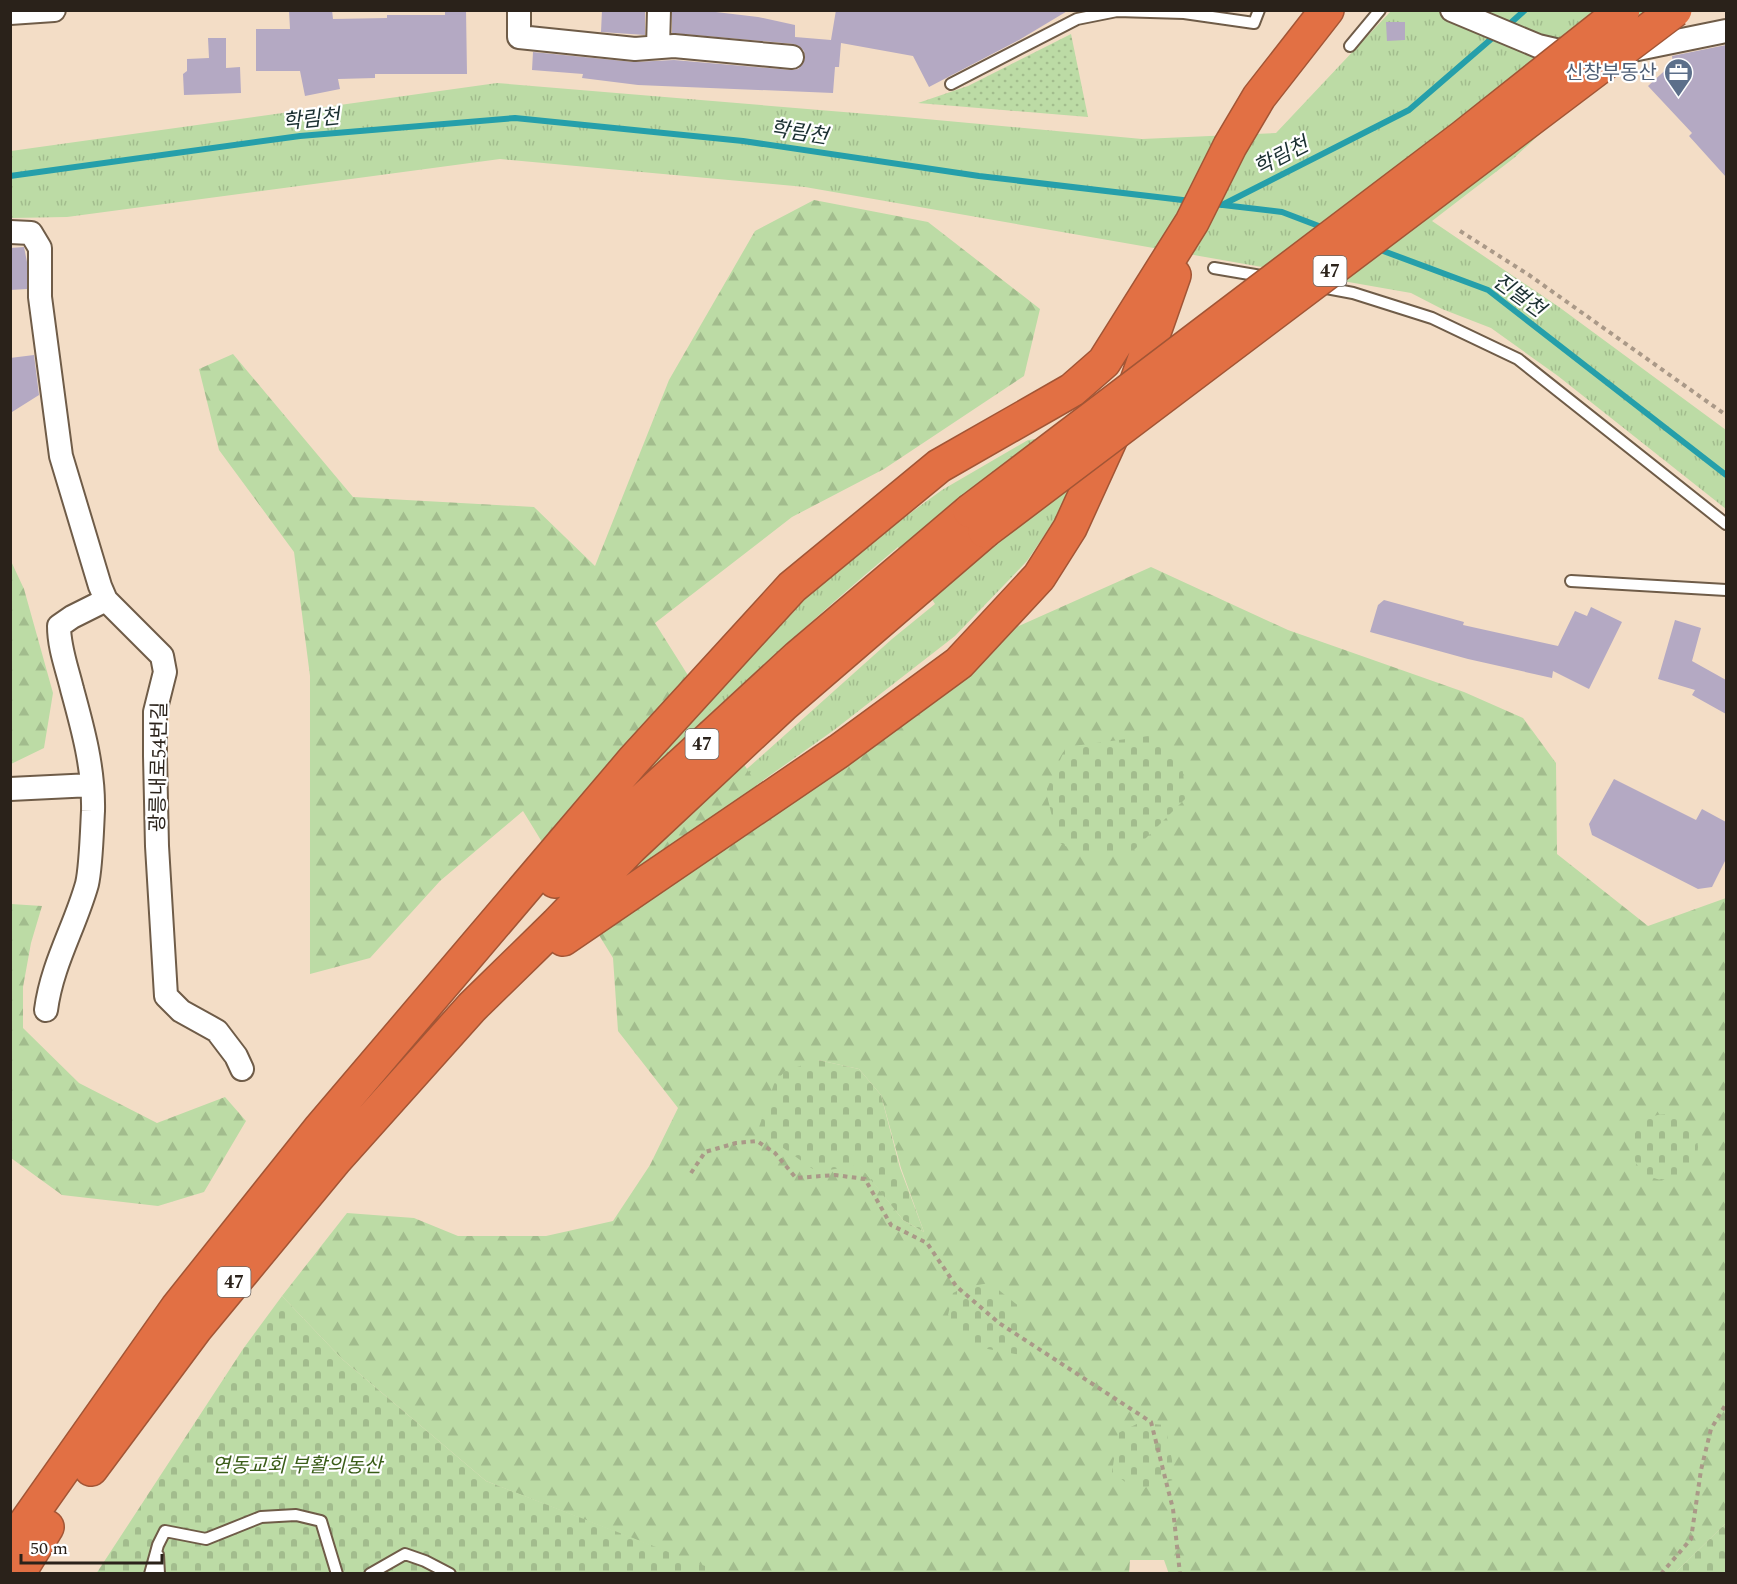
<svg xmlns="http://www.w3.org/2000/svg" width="1737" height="1584" font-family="Spectral,'Noto Sans KR',serif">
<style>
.grass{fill:url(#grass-tufts)}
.forest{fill:url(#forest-firs);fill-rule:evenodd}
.cemetery{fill:url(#cemetery-stones)}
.garden{fill:url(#garden-dots)}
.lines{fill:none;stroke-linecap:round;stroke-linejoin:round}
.stream{stroke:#259faa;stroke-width:6}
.building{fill:#b4a9c3}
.lane-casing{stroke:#6f5c48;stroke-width:14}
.street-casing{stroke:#6f5c48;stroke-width:26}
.highway-casing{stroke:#a25535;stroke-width:36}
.path{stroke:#a98;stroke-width:4;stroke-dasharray:4.5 4.5;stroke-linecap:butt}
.lane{stroke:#fff;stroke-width:10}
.street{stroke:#fff;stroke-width:22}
.highway{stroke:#e27044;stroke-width:33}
.highway-bridge-casing{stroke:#a25535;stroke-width:36;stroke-linecap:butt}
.highway-bridge{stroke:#e27044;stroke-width:33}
.labels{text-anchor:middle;stroke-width:4.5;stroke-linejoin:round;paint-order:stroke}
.shield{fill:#fff;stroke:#6a645f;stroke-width:1.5}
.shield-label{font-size:18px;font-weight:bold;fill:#2a221a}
.service-label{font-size:20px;fill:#4e5e75;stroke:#fff;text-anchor:end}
.street-label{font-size:20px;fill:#2a221a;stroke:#fff}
.park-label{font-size:20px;font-style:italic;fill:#3a5d18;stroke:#fff}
.water-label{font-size:21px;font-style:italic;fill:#1a2f31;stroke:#fff}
</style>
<defs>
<pattern id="grass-tufts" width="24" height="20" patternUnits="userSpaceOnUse" patternTransform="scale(1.5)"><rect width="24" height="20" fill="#bcdba5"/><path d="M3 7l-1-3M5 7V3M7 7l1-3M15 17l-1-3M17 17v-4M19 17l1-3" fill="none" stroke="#a2bc8d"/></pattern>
<pattern id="forest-firs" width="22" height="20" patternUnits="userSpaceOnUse" patternTransform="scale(1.5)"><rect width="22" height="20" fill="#bcdba5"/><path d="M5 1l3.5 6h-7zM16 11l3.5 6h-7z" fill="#a2bc8d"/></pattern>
<pattern id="cemetery-stones" width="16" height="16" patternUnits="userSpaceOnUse" patternTransform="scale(1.5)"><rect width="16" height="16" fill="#bcdba5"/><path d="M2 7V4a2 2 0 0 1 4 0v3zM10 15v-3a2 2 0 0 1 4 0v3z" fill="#a2bc8d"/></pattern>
<pattern id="garden-dots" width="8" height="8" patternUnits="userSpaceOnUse" patternTransform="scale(1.5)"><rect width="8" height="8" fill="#bcdba5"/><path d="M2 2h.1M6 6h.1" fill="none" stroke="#a2bc8d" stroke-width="1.8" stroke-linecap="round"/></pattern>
</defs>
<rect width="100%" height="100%" fill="#f3ddc6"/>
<path class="grass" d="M1391 11H1672L1514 158 1432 221 1559 307 1726 430V509L1558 376 1491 328 1442 309 1411 293 805 187 500 159 67 217 11 218V151L497 83 904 117 1142 139 1276 133Z
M1089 432 1070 497 1027 561 955 636 834 730 624 879 892 639 935 604 898 547C796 632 701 724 602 812L813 584 942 490 1028 440Z"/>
<path class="forest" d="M814 200 928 222 1040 309 1024 376 884 469 792 517 655 623 764 796 1010 630 1151 567 1288 630 1464 692 1523 718 1556 763 1557 854 1648 926 1726 898V1523L1675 1573 1169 1574 1164 1560H1130L1129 1574H723L486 1481 342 1359 282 1296 347 1213 414 1218 458 1236H546L613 1221 650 1165 678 1108 618 1031 613 958 523 811 440 881 370 958 310 974V676L294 552 219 450 199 369 233 354 353 497 534 507 595 566 669 380 755 231ZM818 1060 859 1069 881 1095 901 1168 924 1232 903 1220 859 1164Z
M10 559 24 589 53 693 44 748 11 764Z
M11 904 42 906 31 943 23 987V1028L79 1083 157 1123 225 1097 246 1121 204 1192 158 1206 62 1195 11 1158Z"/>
<path class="cemetery" d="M1149 736C1183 756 1183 760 1185 799L1132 852 1085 856 1058 842 1046 791 1066 747Z
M818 1060 859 1069 881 1095 900 1168 924 1232 903 1220 859 1165 817 1172 758 1130 774 1084 785 1071Z
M1632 1147a33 33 0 1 1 66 0a33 33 0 1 1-66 0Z
M990 1283 1021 1308V1355L966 1345 948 1315 953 1293 965 1287Z
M282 1296 342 1359 486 1481 723 1573 96 1574 243 1349Z
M1139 1423 1165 1425 1172 1460 1173 1480 1136 1490 1112 1472 1118 1433Z
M1726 1523V1573H1675Z"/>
<path class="garden" d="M1071 34 1088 117 918 103 968 86Z"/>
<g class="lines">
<path class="stream" d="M1505 28 1525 10
M10 176 300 136 515 118 743 141 979 176 1191 201
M1213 204 1222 205 1409 110 1497 34
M1223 205 1282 212 1324 228
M1378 249 1488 290 1726 475"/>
</g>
<path class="building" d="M289 10H332L333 19 387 18V15H445V10H466L467 74H375V78L338 79 340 89 305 96 300 71H256V29H290Z
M602 10H645V35L601 32Z
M672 10H699L758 17 795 25V37L831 40 836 10H1069L1019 40 929 87 913 56 841 43 839 67H835L833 93 638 85 582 78 583 74 532 70 533 52 634 62 674 60 791 70 798 69 803 64 805 58 804 51 799 46 794 44 672 33Z
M1386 22H1405V40L1387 41Z
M208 38H226V68L240 67 241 93 184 95 183 74 187 71V59L209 58Z
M1726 45V177L1689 136 1692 133 1648 86 1673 63 1672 56Z
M24 247 27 262V289L10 290V248Z
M34 355 39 395 12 412 10 358Z
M1384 600 1464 622 1463 625 1558 646 1575 611 1587 616 1591 607 1622 622 1589 689 1553 671 1552 678 1468 659 1370 632 1378 605Z
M1675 620 1701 628 1692 661 1726 680V714L1692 695 1695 690 1658 679Z
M1614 779 1696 820 1702 809 1726 822V859L1712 887 1698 889 1592 835 1589 824Z"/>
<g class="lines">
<defs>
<path id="lane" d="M1350 46 1380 10
M951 84 1077 19 1117 11 1184 13 1254 23 1259 10
M1214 268 1267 277
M1321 287 1353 293 1432 318 1518 359 1726 524
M1571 581 1726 590
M158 1555 159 1574
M150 1574 158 1545 165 1531 206 1539 261 1517 296 1515 321 1521 337 1574
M370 1574 405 1554 425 1561 450 1574"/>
<path id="street" d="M519 10V37L635 49 674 46 792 57
M1452 10 1538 46 1577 55
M10 13 54 10
M658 47 659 10
M1628 51 1726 31
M10 232 31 233 40 248V297L61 456 100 586 106 600 162 656 165 672 155 712V756L157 846 166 996 181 1011 217 1031 236 1056 242 1069
M10 789 92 785
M46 1010C52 964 75 927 87 884 91 867 92 829 93 811 94 769 83 729 72 689 67 668 59 648 59 626L72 617 106 600"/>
<path id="highway" d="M555 881 798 657 970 511
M563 939 839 751 959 663 1039 577 1070 528 1137 381 1174 275
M91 1469 196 1328 335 1160 472 1007 557 924 630 848 784 704 985 531
M10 1545 177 1308 319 1130 633 761 792 587 939 466 1072 390 1104 362 1192 222 1230 146 1259 97 1327 10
M18 1574 47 1527"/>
</defs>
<use href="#lane" class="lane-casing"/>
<use href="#street" class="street-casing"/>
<use href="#highway" class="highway-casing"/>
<path class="path" d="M1460 231 1529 275 1726 415
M691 1173 705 1152 736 1143 757 1141 775 1153 796 1178 835 1175 865 1179 891 1225 927 1243 956 1286 999 1323 1151 1422 1173 1509 1180 1574
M1661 1574 1691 1539 1701 1470 1711 1429 1726 1404"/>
<use href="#lane" class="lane"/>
<use href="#street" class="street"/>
<use href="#highway" class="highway"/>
<defs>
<path id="highway-bridge" d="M970 511 1463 137 1623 10
M985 531 1675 10"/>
</defs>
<use href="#highway-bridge" class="highway-bridge-casing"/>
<use href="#highway-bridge" class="highway-bridge"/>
</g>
<defs>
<symbol id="office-pin" viewBox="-11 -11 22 30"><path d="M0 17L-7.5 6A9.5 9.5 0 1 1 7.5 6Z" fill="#5c6f8a" stroke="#fff"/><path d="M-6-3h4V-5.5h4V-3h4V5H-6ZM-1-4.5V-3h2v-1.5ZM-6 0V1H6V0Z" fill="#fff"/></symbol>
</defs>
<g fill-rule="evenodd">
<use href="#office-pin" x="1662" y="56" width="33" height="45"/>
</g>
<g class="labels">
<g class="shield">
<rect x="1313.5" y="256" width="33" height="30" rx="4.5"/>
<rect x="685.5" y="729" width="33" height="30" rx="4.5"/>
<rect x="217.5" y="1267" width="33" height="30" rx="4.5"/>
</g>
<g class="shield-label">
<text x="1330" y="277">47</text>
<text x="702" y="750">47</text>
<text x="234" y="1288">47</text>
</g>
<g class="service-label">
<text x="1657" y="79">신창부동산</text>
</g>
<g class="street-label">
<text transform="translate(158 767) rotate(-89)" y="7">광릉내로54번길</text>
</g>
<g class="park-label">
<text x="297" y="1472">연동교회 부활의동산</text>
</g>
<g class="water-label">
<text transform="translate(311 119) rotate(-6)" y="7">학림천</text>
<text transform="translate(799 132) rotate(9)" y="7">학림천</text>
<text transform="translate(1281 156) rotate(-27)" y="7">학림천</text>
<text transform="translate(1519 295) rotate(36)" y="7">진벌천</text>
</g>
</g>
<rect width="1737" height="1584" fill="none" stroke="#2a221a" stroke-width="24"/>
<path d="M21 1554v9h141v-9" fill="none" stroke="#2a221a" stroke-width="3"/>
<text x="30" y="1554" font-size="18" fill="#2a221a" stroke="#ffffff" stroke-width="4.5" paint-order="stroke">50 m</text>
</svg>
